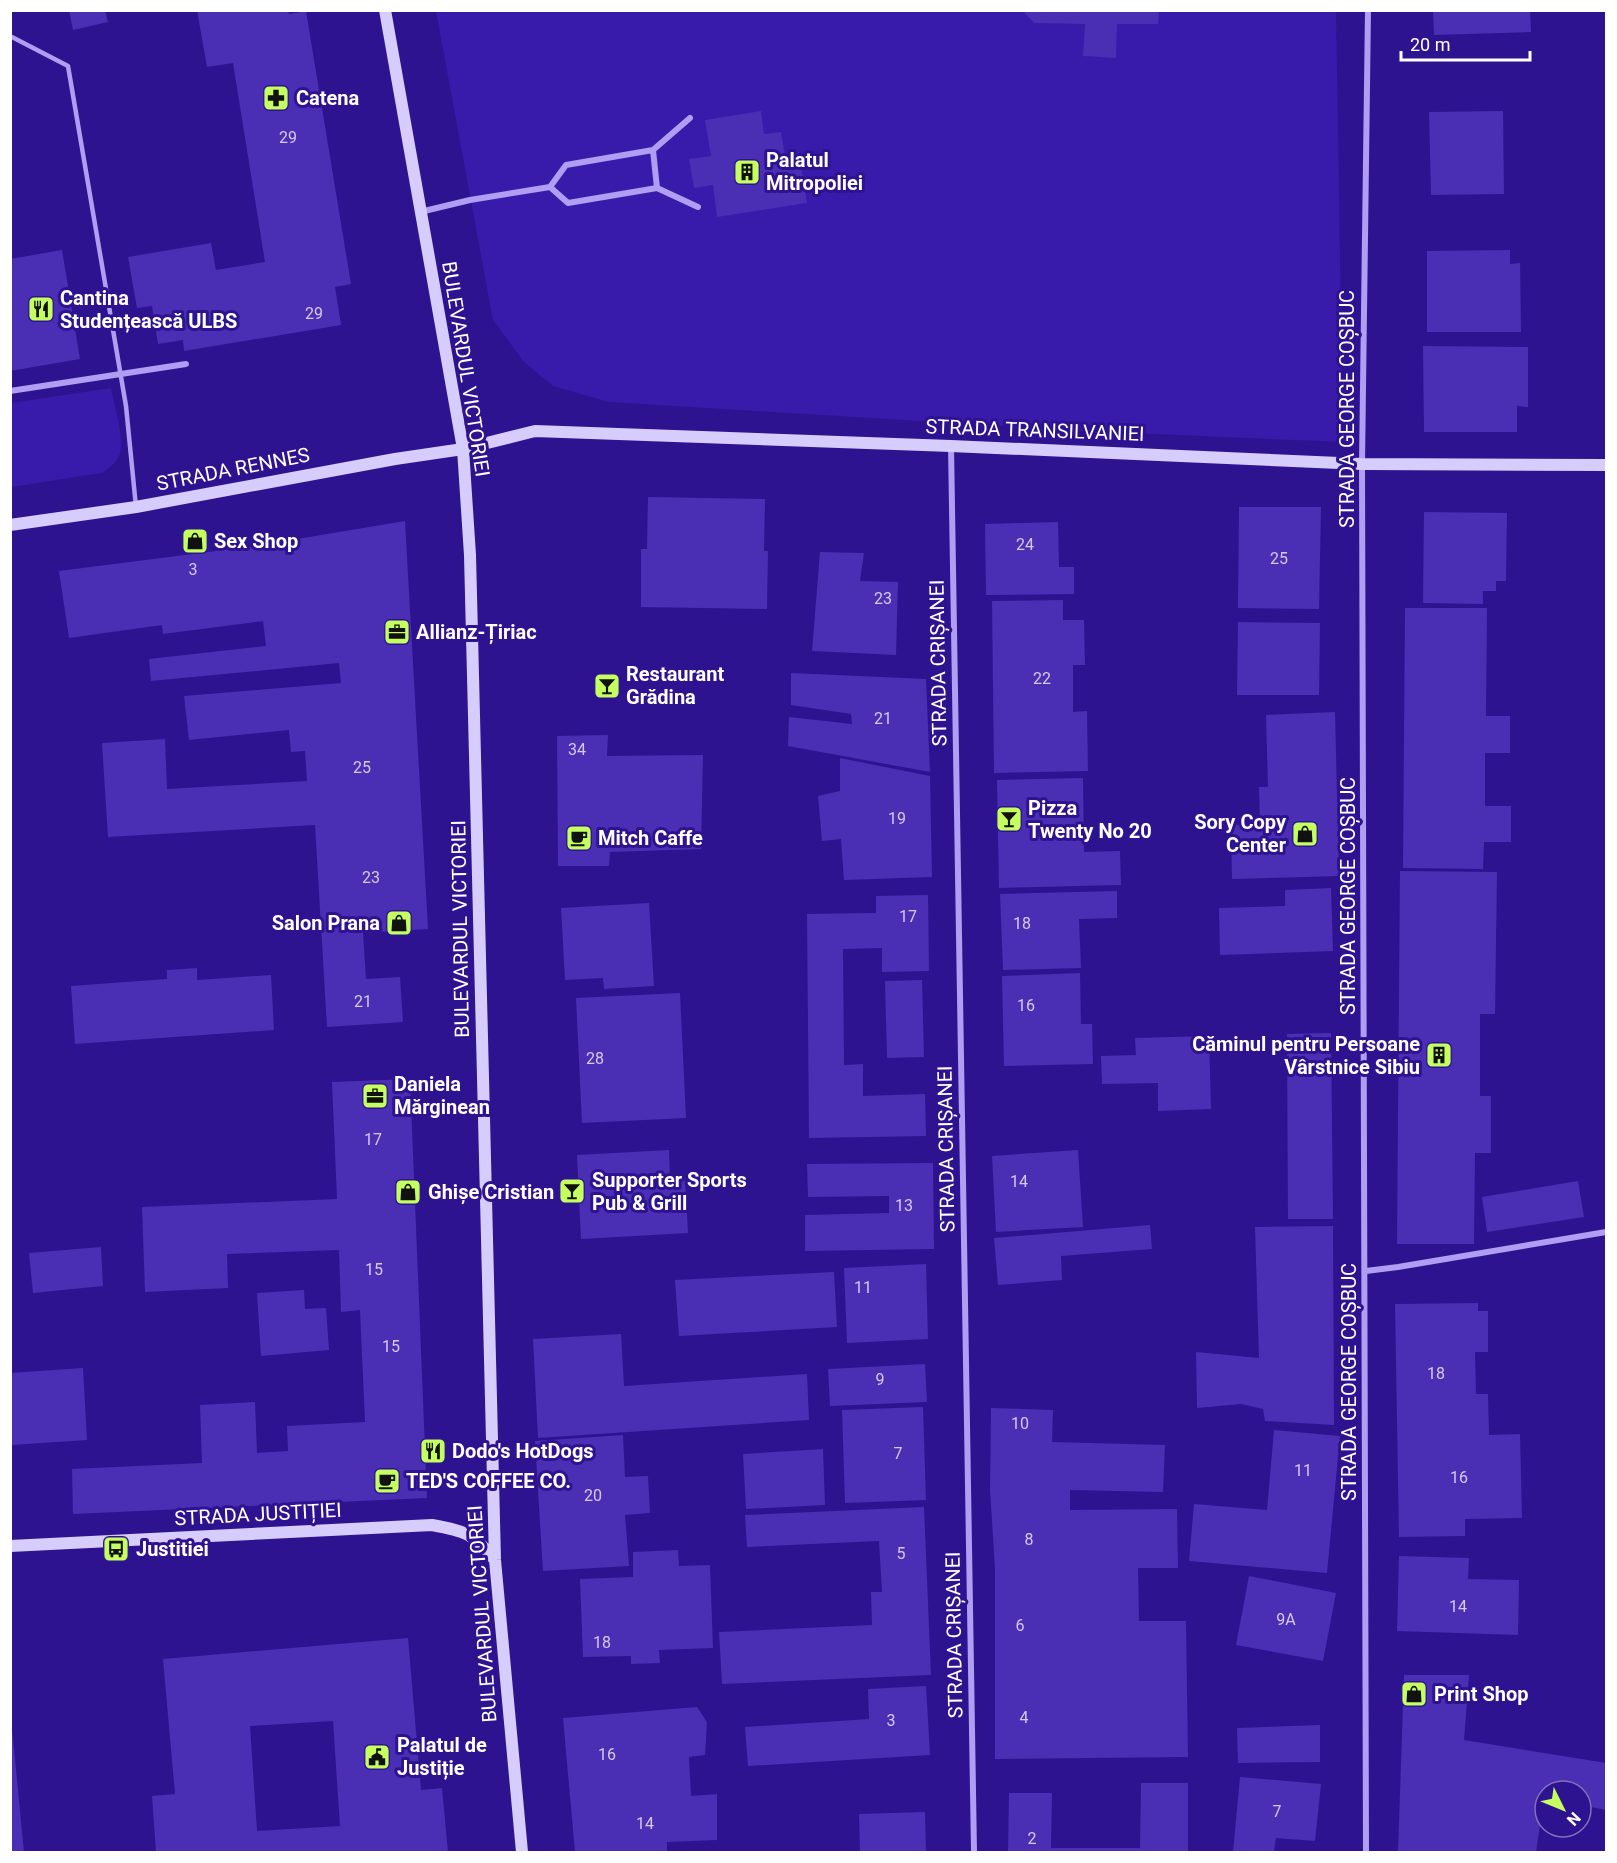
<svg xmlns="http://www.w3.org/2000/svg" width="1617" height="1863" font-family="Roboto,sans-serif">
<style>
.green{fill:#381baa}
.building{fill:#4a2eb4;fill-rule:evenodd}
.lines{fill:none;stroke-linecap:round;stroke-linejoin:round}
.lane{stroke:#af9ef1;stroke-width:4.5}
.street{stroke:#af9ef1;stroke-width:6}
.secondary{stroke:#d7cdfc;stroke-width:12}
.labels{text-anchor:middle;stroke-width:6;stroke-linejoin:round;paint-order:stroke}
.number-label{font-size:16px;fill:#d2cbec}
.poi-label{font-size:20px;font-weight:bold;fill:#fff;stroke:#2e1390;text-anchor:start}
.street-label{font-size:20px;fill:#fff;stroke:#2e1390}
</style>
<rect width="100%" height="100%" fill="#2e1390"/>
<path class="green" d="M436 11H1336L1343 442 1085 431 609 402 553 386 524 362 493 320Z
M111 388C114 405 126 441 119 456 116 463 108 469 102 473L11 487V403Z"/>
<path class="building" d="M69 10H105L108 22 73 30Z
M197 10H288L289 14 306 11 351 284 335 287 341 325 184 351 183 340 158 344 152 306 137 308 128 257 211 243 216 270 265 262 233 63 207 67Z
M1022 10H1159L1158 24H1117L1116 58 1083 56 1085 24 1034 23Z
M1433 10H1530L1531 32 1434 35Z
M761 111 764 134 781 132 785 156 799 153 807 203 717 217 713 185 694 188 689 159 711 156 705 120Z
M1503 111 1504 194 1431 195 1429 112Z
M62 250 80 359 10 371V259Z
M1510 250V264L1520 263 1521 332H1427V251Z
M1423 346 1528 347V407L1517 406V432H1424Z
M648 497 765 499 764 551H768L767 609 641 607V549H647Z
M1239 507H1321L1319 609 1238 608Z
M1424 512 1507 513 1506 581H1496V591H1483V604L1423 603Z
M405 521 428 929 363 933 366 979 400 977 403 1022 327 1027 315 825 108 837 102 743 165 739 167 789 307 781 305 751 291 752 289 730 189 740 184 696 341 683 339 663 151 681 149 659 266 646 263 621 163 634 162 625 69 638 59 571 255 546Z
M1058 522 1059 567H1074V594L986 595 985 524Z
M820 552 864 553 860 581 898 582 896 655 812 651Z
M1063 600V620H1084L1085 665H1073V712L1087 711 1088 771 994 773 992 601Z
M1405 608H1487L1486 716H1510V753H1485V806H1511V842H1484L1483 869 1403 868Z
M1238 622 1320 623 1319 695H1237Z
M791 673 926 679 930 772 788 746 789 717 852 724 851 714 791 705Z
M1335 712 1339 876 1232 879 1231 825 1260 824 1259 787H1268L1266 715Z
M608 735 607 756 703 755 701 849 610 852 609 866H558L557 736Z
M840 758 930 776 932 877 844 880 841 839 822 841 818 796 840 791Z
M1083 778 1084 852 1120 851 1121 885 999 888 997 780Z
M1400 871 1497 872 1495 1014H1480V1096H1491V1153H1475L1474 1244H1397Z
M1331 888 1333 951 1220 955 1219 908 1285 906V890Z
M1117 891V918L1079 919 1081 968 1003 970 1000 894Z
M928 895 929 971 882 972V948L843 949 844 1065 863 1064V1096L925 1094 926 1136 809 1138 807 914 876 913V896Z
M649 903 654 986 604 989 603 978 565 980 561 908Z
M197 968V980L271 975 274 1030 75 1044 71 986 167 979V970Z
M1080 973 1081 1024H1092L1093 1064 1004 1066 1002 976Z
M922 980 924 1057 887 1058 885 981Z
M680 993 686 1118 582 1123 576 998Z
M1331 1033 1333 1219H1288L1287 1034Z
M1209 1036 1211 1109 1158 1111V1083L1102 1084 1101 1056 1136 1055 1135 1038Z
M410 1079 427 1498 73 1514 72 1469 202 1463 200 1405 255 1402 257 1453 288 1451 287 1426 365 1422 360 1310 341 1312 339 1250 227 1254 228 1288 145 1292 142 1207 337 1199 332 1082Z
M669 1150 670 1179 685 1178 688 1233 581 1239 577 1155Z
M1078 1150 1083 1227 996 1232 992 1156Z
M933 1163 934 1249 805 1251V1215L889 1213V1196L808 1197 807 1164Z
M1578 1181 1584 1217 1487 1232 1482 1197Z
M1150 1225 1152 1249 1061 1256 1062 1280 998 1285 994 1238Z
M1333 1226 1334 1425 1265 1421 1263 1409 1241 1404 1197 1408 1196 1352 1259 1358 1255 1227Z
M101 1247 103 1286 33 1293 29 1253Z
M926 1264 928 1339 847 1343 844 1268Z
M834 1272 837 1327 679 1336 675 1280Z
M304 1290 305 1309 326 1308 329 1350 261 1356 257 1293Z
M1478 1303V1311H1488V1352H1475L1476 1394H1488L1489 1435 1520 1434 1522 1518 1465 1519V1536L1399 1537 1395 1304Z
M621 1334 624 1386 807 1374 809 1420 538 1438 533 1339Z
M925 1364 927 1402 830 1406 828 1369Z
M83 1368 87 1440 12 1445 10 1373Z
M923 1407 926 1500 845 1503 842 1410Z
M991 1408 1053 1410 1052 1442 1165 1445 1163 1492 1070 1490V1510L1177 1509 1178 1568H1138L1139 1621H1186L1188 1757 995 1759V1569L990 1489Z
M1274 1430 1340 1436 1327 1573 1189 1561 1194 1504 1267 1510Z
M623 1435 625 1477 648 1476 650 1513 625 1515 629 1566 543 1571 535 1441Z
M823 1449 825 1505 746 1509 743 1454Z
M924 1507 931 1675 722 1684 719 1632 872 1625 871 1592H882L879 1541 747 1547 745 1515Z
M678 1550 679 1566 710 1565 713 1648 659 1650 660 1663 631 1664V1656L583 1657 580 1579 633 1577V1552Z
M1399 1556 1469 1558 1468 1579 1519 1580 1518 1635 1397 1631Z
M1249 1576 1336 1593 1323 1661 1236 1645Z
M408 1638 421 1790 442 1788 448 1852H156L152 1796 175 1794 163 1659ZM333 1721 340 1826 257 1831 250 1726Z
M1404 1675H1469L1464 1740 1606 1763V1810L1581 1805V1791H1545L1536 1852H1398Z
M926 1686 930 1755 748 1766 745 1727 869 1719 868 1689Z
M697 1707 707 1722 705 1755 689 1757 691 1796 717 1794V1840L667 1842V1852H575L563 1718Z
M1320 1725V1762L1238 1763 1237 1728Z
M12 1728 24 1852H10V1729Z
M1240 1777 1321 1784 1315 1841 1276 1838 1274 1852H1233Z
M1141 1783H1188V1852H1008L1009 1793H1052L1051 1848H1140Z
M925 1812 926 1852H860L859 1814Z"/>
<g class="lines">
<path class="lane" d="M10 36 68 66 126 406 136 507"/>
<path class="street" d="M690 118 653 150 657 188 698 207
M550 187 566 165 653 150
M420 212 470 200 550 187 568 203 657 188
M10 391 186 364
M951 446 974 1852
M1366 1271 1398 1267 1606 1232
M1366 1852 1362 464 1368 10"/>
<path class="secondary" d="M385 10 463 449 470 555 495 1560 522 1852
M10 525 136 507 395 459 463 449 535 431 951 446 1362 464 1606 465
M10 1546 432 1525C465 1531 473 1533 495 1560"/>
</g>
<defs>
<symbol id="pharmacy-square" viewBox="-11 -11 22 22"><rect x="-9" y="-9" width="18" height="18" rx="4" fill="#c5ff5f" stroke="#2e1390"/><path d="M-2-6h4v4h4v4h-4v4h-4v-4h-4v-4h4Z" fill="#111"/></symbol>
<symbol id="building-square" viewBox="-11 -11 22 22"><rect x="-9" y="-9" width="18" height="18" rx="4" fill="#c5ff5f" stroke="#2e1390"/><path d="M-4-6H4V6H1V3H-1V6H-4ZM-2.5-4.3h1.7v1.8h-1.7ZM.8-4.3h1.7v1.8H.8ZM-2.5-1h1.7V.8h-1.7ZM.8-1h1.7V.8H.8Z" fill="#111"/></symbol>
<symbol id="restaurant-square" viewBox="-11 -11 22 22"><rect x="-9" y="-9" width="18" height="18" rx="4" fill="#c5ff5f" stroke="#2e1390"/><path d="M-5-6h1v4h1v-4h1v4h1v-4h1v5L-1.5 .5V6h-2V.5L-5-1ZM5-6V6H3V1.5H1.5Q1.5-4 5-6Z" fill="#111"/></symbol>
<symbol id="shop-square" viewBox="-11 -11 22 22"><rect x="-9" y="-9" width="18" height="18" rx="4" fill="#c5ff5f" stroke="#2e1390"/><path d="M-5-2.5h2.3a2.7 3.5 0 0 1 5.4 0H5L5.5 6h-11ZM-1.5-2.5h3a1.5 2.3 0 0 0-3 0Z" fill="#111"/></symbol>
<symbol id="office-square" viewBox="-11 -11 22 22"><rect x="-9" y="-9" width="18" height="18" rx="4" fill="#c5ff5f" stroke="#2e1390"/><path d="M-6-3h4V-5.5h4V-3h4V5H-6ZM-1-4.5V-3h2v-1.5ZM-6 0V1H6V0Z" fill="#111"/></symbol>
<symbol id="bar-square" viewBox="-11 -11 22 22"><rect x="-9" y="-9" width="18" height="18" rx="4" fill="#c5ff5f" stroke="#2e1390"/><path d="M-6-5H6L.8 .8V4.5H3.5V6h-7V4.5H-.8V.8Z" fill="#111"/></symbol>
<symbol id="cafe-square" viewBox="-11 -11 22 22"><rect x="-9" y="-9" width="18" height="18" rx="4" fill="#c5ff5f" stroke="#2e1390"/><path d="M-5.5-4.5H6V0H3Q3 3.5 0 3.5H-2.5Q-5.5 3.5-5.5 0ZM3-3.2v2h1.7v-2ZM-6 4.5H4V6H-6Z" fill="#111"/></symbol>
<symbol id="bus-square" viewBox="-11 -11 22 22"><rect x="-9" y="-9" width="18" height="18" rx="4" fill="#c5ff5f" stroke="#2e1390"/><path d="M-5-6H5V4H4V6H2V4H-2V6H-4V4H-5ZM-3.5-4V0h7V-4ZM-3.5 1.2v1.5H-2V1.2ZM2 1.2v1.5H3.5V1.2Z" fill="#111"/></symbol>
<symbol id="civic-square" viewBox="-11 -11 22 22"><rect x="-9" y="-9" width="18" height="18" rx="4" fill="#c5ff5f" stroke="#2e1390"/><path d="M-.6-6.5H3V-4.5H.6V-3L4-1V1h2V6H-6V1h2V-1L-.6-3ZM-1.2 2.5V6h2.4V2.5Z" fill="#111"/></symbol>
</defs>
<g fill-rule="evenodd">
<use href="#pharmacy-square" x="261" y="83" width="30" height="30"/>
<use href="#building-square" x="732" y="157" width="30" height="30"/>
<use href="#restaurant-square" x="26" y="294" width="30" height="30"/>
<use href="#shop-square" x="180" y="526" width="30" height="30"/>
<use href="#office-square" x="382" y="617" width="30" height="30"/>
<use href="#bar-square" x="592" y="671" width="30" height="30"/>
<use href="#bar-square" x="994" y="804" width="30" height="30"/>
<use href="#shop-square" x="1290" y="819" width="30" height="30"/>
<use href="#cafe-square" x="564" y="823" width="30" height="30"/>
<use href="#shop-square" x="384" y="908" width="30" height="30"/>
<use href="#building-square" x="1424" y="1040" width="30" height="30"/>
<use href="#office-square" x="360" y="1081" width="30" height="30"/>
<use href="#bar-square" x="557" y="1176" width="30" height="30"/>
<use href="#shop-square" x="393" y="1177" width="30" height="30"/>
<use href="#restaurant-square" x="418" y="1436" width="30" height="30"/>
<use href="#cafe-square" x="372" y="1466" width="30" height="30"/>
<use href="#bus-square" x="101" y="1534" width="30" height="30"/>
<use href="#shop-square" x="1399" y="1679" width="30" height="30"/>
<use href="#civic-square" x="362" y="1742" width="30" height="30"/>
</g>
<g class="labels">
<g class="number-label">
<text x="288" y="143">29</text>
<text x="314" y="319">29</text>
<text x="1025" y="550">24</text>
<text x="1279" y="564">25</text>
<text x="193" y="575">3</text>
<text x="883" y="604">23</text>
<text x="1042" y="684">22</text>
<text x="883" y="724">21</text>
<text x="577" y="755">34</text>
<text x="362" y="773">25</text>
<text x="897" y="824">19</text>
<text x="371" y="883">23</text>
<text x="908" y="922">17</text>
<text x="1022" y="929">18</text>
<text x="363" y="1007">21</text>
<text x="1026" y="1011">16</text>
<text x="595" y="1064">28</text>
<text x="373" y="1145">17</text>
<text x="1019" y="1187">14</text>
<text x="904" y="1211">13</text>
<text x="374" y="1275">15</text>
<text x="863" y="1293">11</text>
<text x="391" y="1352">15</text>
<text x="1436" y="1379">18</text>
<text x="880" y="1385">9</text>
<text x="1020" y="1429">10</text>
<text x="898" y="1459">7</text>
<text x="1303" y="1476">11</text>
<text x="1459" y="1483">16</text>
<text x="593" y="1501">20</text>
<text x="1029" y="1545">8</text>
<text x="901" y="1559">5</text>
<text x="1458" y="1612">14</text>
<text x="1286" y="1625">9A</text>
<text x="1020" y="1631">6</text>
<text x="602" y="1648">18</text>
<text x="1024" y="1723">4</text>
<text x="891" y="1726">3</text>
<text x="607" y="1760">16</text>
<text x="1277" y="1817">7</text>
<text x="645" y="1829">14</text>
<text x="1032" y="1844">2</text>
</g>
<g class="poi-label">
<text x="296" y="105">Catena</text>
<text x="766" y="167">Palatul<tspan x="766" dy="23">Mitropoliei</tspan></text>
<text x="60" y="305">Cantina<tspan x="60" dy="23">Studențească ULBS</tspan></text>
<text x="214" y="548">Sex Shop</text>
<text x="416" y="639">Allianz-Țiriac</text>
<text x="626" y="681">Restaurant<tspan x="626" dy="23">Grădina</tspan></text>
<text x="1028" y="815">Pizza<tspan x="1028" dy="23">Twenty No 20</tspan></text>
<text x="1286" y="829" text-anchor="end">Sory Copy<tspan x="1286" dy="23">Center</tspan></text>
<text x="598" y="845">Mitch Caffe</text>
<text x="380" y="930" text-anchor="end">Salon Prana</text>
<text x="1420" y="1051" text-anchor="end">Căminul pentru Persoane<tspan x="1420" dy="23">Vârstnice Sibiu</tspan></text>
<text x="394" y="1091">Daniela<tspan x="394" dy="23">Mărginean</tspan></text>
<text x="592" y="1187">Supporter Sports<tspan x="592" dy="23">Pub &amp; Grill</tspan></text>
<text x="428" y="1199">Ghișe Cristian</text>
<text x="452" y="1458">Dodo's HotDogs</text>
<text x="406" y="1488">TED'S COFFEE CO.</text>
<text x="136" y="1556">Justitiei</text>
<text x="1434" y="1701">Print Shop</text>
<text x="397" y="1752">Palatul de<tspan x="397" dy="23">Justiție</tspan></text>
</g>
<g class="street-label">
<text transform="translate(466 369) rotate(81)" y="7">BULEVARDUL VICTORIEI</text>
<text transform="translate(1347 409) rotate(-90)" y="7">STRADA GEORGE COȘBUC</text>
<text transform="translate(1035 430) rotate(2)" y="7">STRADA TRANSILVANIEI</text>
<text transform="translate(233 469) rotate(-11)" y="7">STRADA RENNES</text>
<text transform="translate(938 663) rotate(-91)" y="7">STRADA CRIȘANEI</text>
<text transform="translate(1348 896) rotate(-90)" y="7">STRADA GEORGE COȘBUC</text>
<text transform="translate(460 929) rotate(-91)" y="7">BULEVARDUL VICTORIEI</text>
<text transform="translate(946 1149) rotate(-91)" y="7">STRADA CRIȘANEI</text>
<text transform="translate(1349 1382) rotate(-90)" y="7">STRADA GEORGE COȘBUC</text>
<text transform="translate(258 1514) rotate(-3)" y="7">STRADA JUSTIȚIEI</text>
<text transform="translate(482 1614) rotate(-94)" y="7">BULEVARDUL VICTORIEI</text>
<text transform="translate(954 1635) rotate(-91)" y="7">STRADA CRIȘANEI</text>
</g>
</g>
<rect width="1617" height="1863" fill="none" stroke="#ffffff" stroke-width="24"/>
<g transform="translate(1563 1809) rotate(133)"><circle r="28" fill="#2e1390" stroke="#8271bc" stroke-width="1.5"/>
<path d="M0-4.5L10 22L0 15L-10 22Z" fill="#c5ff5f"/>
<text y="-9" font-size="16" font-weight="bold" text-anchor="middle" fill="#ffffff">N</text>
</g>
<path d="M1401 51v9h129v-9" fill="none" stroke="#ffffff" stroke-width="3"/>
<text x="1410" y="51" font-size="18" fill="#ffffff" stroke="#2e1390" stroke-width="4.5" paint-order="stroke">20 m</text>
</svg>
